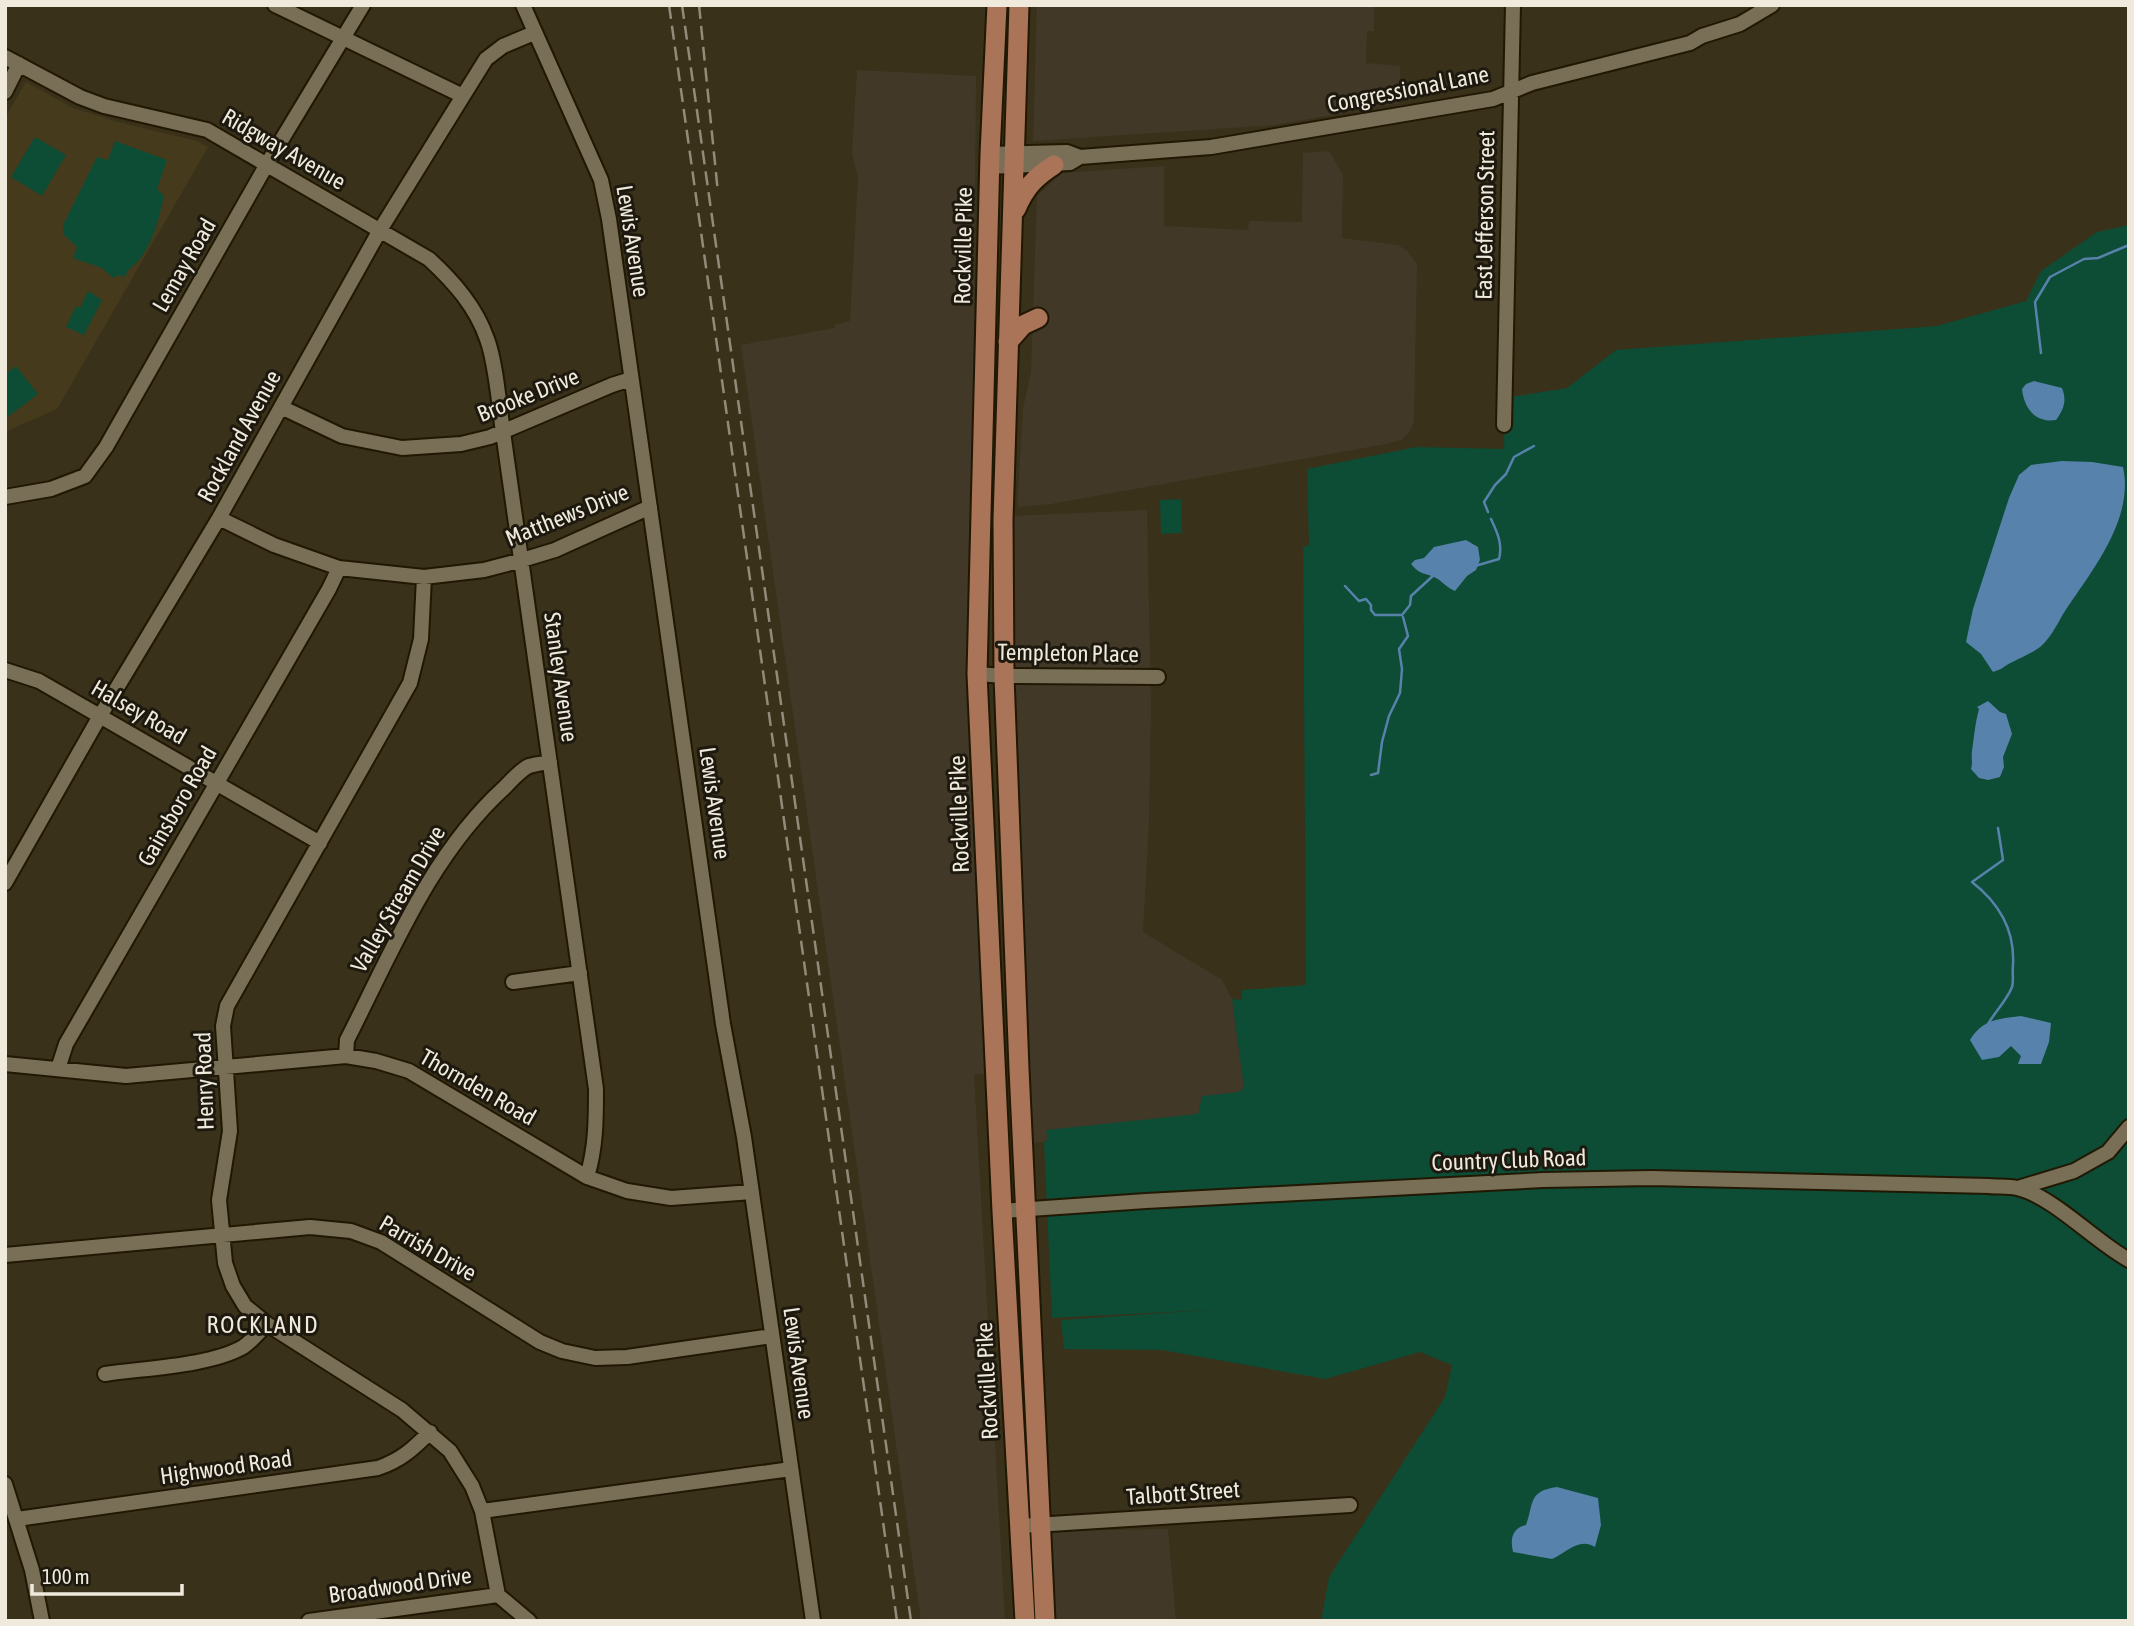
<svg xmlns="http://www.w3.org/2000/svg" width="2134" height="1626" font-family="'Asap Condensed',sans-serif">
<style>
.commercial{fill:#413827}
.built{fill:#463a1c}
.green{fill:#0d4c35}
.water{fill:#5682ab}
.lines{fill:none;stroke-linecap:round;stroke-linejoin:round}
.stream{stroke:#5682ab;stroke-width:2.5}
.minor-casing{stroke:#211803;stroke-width:18}
.major-casing{stroke:#211803;stroke-width:23}
.minor{stroke:#796f56;stroke-width:14}
.major{stroke:#aa7458;stroke-width:19}
.rail{stroke:#938b79;stroke-width:2.5;stroke-dasharray:14 7;stroke-linecap:butt}
.labels{text-anchor:middle;stroke-width:6;stroke-linejoin:round;paint-order:stroke}
.street-label{font-size:23px;fill:#f0eadd;stroke:#1d190f}
.neighbourhood-label{font-size:24px;letter-spacing:2px;fill:#f0eadd;stroke:#1d190f}
</style>
<rect width="100%" height="100%" fill="#3a311a"/>
<path class="commercial" d="M1037 5H1374V31H1367L1366 63 1400 66V103L1275 125 1033 141Z
M857 70 976 76 973 457 975 798 985 1074 974 1075 1005 1621H921L741 345 835 328V325L850 321 858 178 852 153Z
M1329 151 1343 175 1342 238 1398 245 1407 251 1417 264 1414 421 1410 431 1402 440 1381 445 1051 504 1017 507 1023 409 1031 372 1037 196 1062 173 1164 166V226L1248 230 1249 221 1302 222 1303 153Z
M1147 510 1151 705 1149 823 1143 932 1222 980 1232 999 1247 1109 1205 1121 1026 1144 1008 516Z
M1168 1529 1176 1621H1056L1049 1531Z"/>
<path class="built" d="M26 82 73 108 118 122 197 141 208 147 57 409 5 432V118Z"/>
<path class="green" d="M35 137 66 155 42 196 11 177Z
M115 141 167 160 157 189 164 196C159 218 154 241 139 260 133 267 128 268 125 277L118 275 113 278 102 268 73 258 77 247 63 234 64 223 97 157 108 160Z
M2129 225V1621H1321L1329 1577 1445 1397 1452 1365 1420 1352 1325 1379 1162 1350 1064 1349 1061 1320 1208 1310 1052 1318 1044 1142 1048 1141 1046 1130 1198 1114 1202 1096 1239 1092 1244 1088 1232 999 1242 1000V990L1306 985 1303 547 1309 545 1307 469 1416 447 1504 449 1505 398 1567 388 1616 350 1937 326 2026 301 2041 271 2097 232Z
M88 291 102 300 84 335 66 327 76 306 80 308Z
M16 366 38 394 5 419V374Z
M1181 499 1182 533 1161 534 1160 500Z"/>
<path class="water" d="M2034 381 2062 388C2067 401 2064 409 2056 420 2035 423 2024 408 2022 389L2026 384Z
M2062 461 2092 462 2123 467C2134 517 2095 567 2069 605 2061 616 2055 631 2046 641 2036 654 2014 659 2001 669L1993 672 1981 654 1966 642 1973 609 2009 498 2019 475 2031 465Z
M1466 540 1478 547 1480 560 1476 570 1467 576 1455 591C1446 587 1442 581 1436 578 1424 572 1421 576 1411 564L1415 560 1424 558 1434 547Z
M1988 701 2000 712 2006 714 2012 734 2003 757 2004 767 2000 777 1988 780 1979 778 1971 769C1973 762 1971 758 1972 751 1974 737 1975 723 1979 709L1977 707Z
M2021 1016 2051 1023 2049 1042 2041 1064H2018L2021 1056 2011 1046 1999 1057 1982 1060 1970 1040C1983 1019 1998 1019 2021 1016Z
M1557 1487 1598 1498 1601 1525 1595 1547C1579 1537 1567 1552 1552 1559L1513 1552C1510 1539 1512 1528 1526 1525 1534 1503 1528 1491 1557 1487Z"/>
<g class="lines">
<path class="stream" d="M2041 353 2035 302 2050 277 2084 259 2098 258 2129 245
M1488 512 1484 502 1495 485 1506 474 1514 457 1534 446
M1475 566 1499 559C1503 544 1497 532 1491 519
M1345 586 1359 601 1366 599 1371 605V610L1375 615H1402L1410 605 1411 596 1435 574
M1371 775 1378 773 1382 742 1389 716 1400 693 1402 669 1399 649 1408 636 1403 617
M1988 1024C1995 1012 2007 1000 2012 987 2014 981 2012 972 2013 965 2015 930 1999 903 1972 882L2003 860 1998 828"/>
<defs>
<path id="minor" d="M275 5 463 96
M523 5 601 180 609 219 723 1024 744 1137 813 1621
M5 57 80 97 104 106 207 130 429 259C454 282 476 307 487 339 496 363 499 405 503 432L596 1089C596 1119 596 1147 587 1177
M5 92 19 64
M990 154 1067 152 1080 157
M990 167 1070 163 1080 157 1211 147 1493 99 1532 83 1690 43 1702 36 1740 24 1772 5
M281 407 342 436 402 448 461 444 490 437 612 385 631 379
M1504 425 1513 5
M5 497 51 489 85 476 106 447 267 164 363 5
M219 518 274 545 339 568 424 577 484 570 522 560 555 550 650 507
M424 577 421 639 410 683 227 1006 223 1026 230 1131 219 1200 225 1263 233 1286 245 1306 267 1324 402 1410 450 1451 472 1486 482 1511 498 1595
M5 670 39 681 320 843
M977 674 1004 676 1158 677
M5 883 100 716 219 518 380 230 463 96 486 59 503 46 534 33
M513 982 580 973
M346 1056 347 1040C392 952 430 855 505 787 512 780 520 770 529 766 536 764 544 763 550 762
M5 1064 126 1076 346 1056 376 1061 409 1071 587 1177 627 1191 671 1198 752 1192
M58 1069 66 1044 329 589 339 568
M2018 1188 2074 1171 2108 1152 2129 1127
M1002 1211 1146 1201 1543 1180 1651 1178 1989 1186C1998 1187 2008 1186 2017 1188 2053 1196 2094 1241 2129 1260
M5 1255 310 1227 351 1231 381 1242 540 1342 562 1351 595 1358 627 1357 772 1336
M105 1374C144 1368 210 1366 243 1347 252 1341 259 1332 267 1324
M5 1484 32 1570 42 1621
M482 1511 791 1469
M17 1519 378 1468C401 1460 413 1449 430 1432
M1019 1526 1350 1505
M309 1621 498 1595 529 1621"/>
<path id="major" d="M997 5 990 154 977 674 1002 1211 1025 1621
M1019 5 1003 520 1004 676 1019 1069 1045 1621
M1016 209C1025 188 1035 177 1054 165
M1008 342 1023 325 1038 318"/>
</defs>
<use href="#minor" class="minor-casing"/>
<use href="#major" class="major-casing"/>
<use href="#minor" class="minor"/>
<use href="#major" class="major"/>
<path class="rail" d="M669 5 897 1621
M682 5 911 1621
M699 5 718 193"/>
</g>
<g class="labels">
<g class="street-label">
<text transform="translate(1408 89) rotate(-11)" y="8">Congressional Lane</text>
<text transform="translate(284 149) rotate(30)" y="8">Ridgway Avenue</text>
<text transform="translate(1485 215) rotate(-89)" y="8">East Jefferson Street</text>
<text transform="translate(633 241) rotate(81)" y="8">Lewis Avenue</text>
<text transform="translate(963 246) rotate(-89)" y="8">Rockville Pike</text>
<text transform="translate(184 265) rotate(-60)" y="8">Lemay Road</text>
<text transform="translate(528 395) rotate(-22)" y="8">Brooke Drive</text>
<text transform="translate(239 436) rotate(-61)" y="8">Rockland Avenue</text>
<text transform="translate(567 515) rotate(-22)" y="8">Matthews Drive</text>
<text transform="translate(1068 653) rotate(1)" y="8">Templeton Place</text>
<text transform="translate(561 677) rotate(82)" y="8">Stanley Avenue</text>
<text transform="translate(139 712) rotate(30)" y="8">Halsey Road</text>
<text transform="translate(715 803) rotate(82)" y="8">Lewis Avenue</text>
<text transform="translate(177 806) rotate(-60)" y="8">Gainsboro Road</text>
<text transform="translate(959 814) rotate(-92)" y="8">Rockville Pike</text>
<text transform="translate(398 899) rotate(-60)" y="8">Valley Stream Drive</text>
<text transform="translate(204 1081) rotate(-92)" y="8">Henry Road</text>
<text transform="translate(478 1087) rotate(30)" y="8">Thornden Road</text>
<text transform="translate(1509 1160) rotate(-2)" y="8">Country Club Road</text>
<text transform="translate(428 1248) rotate(30)" y="8">Parrish Drive</text>
<text transform="translate(799 1363) rotate(82)" y="8">Lewis Avenue</text>
<text transform="translate(987 1381) rotate(-93)" y="8">Rockville Pike</text>
<text transform="translate(226 1467) rotate(-8)" y="8">Highwood Road</text>
<text transform="translate(1183 1493) rotate(-4)" y="8">Talbott Street</text>
<text transform="translate(400 1585) rotate(-8)" y="8">Broadwood Drive</text>
</g>
<g class="neighbourhood-label">
<text x="263" y="1333">ROCKLAND</text>
</g>
</g>
<rect width="2134" height="1626" fill="none" stroke="#f0eadd" stroke-width="14"/>
<path d="M32 1584v10h150v-10" fill="none" stroke="#f0eadd" stroke-width="3.5"/>
<text x="42" y="1584" font-size="21" fill="#f0eadd" stroke="#1d190f" stroke-width="5" paint-order="stroke">100 m</text>
</svg>
